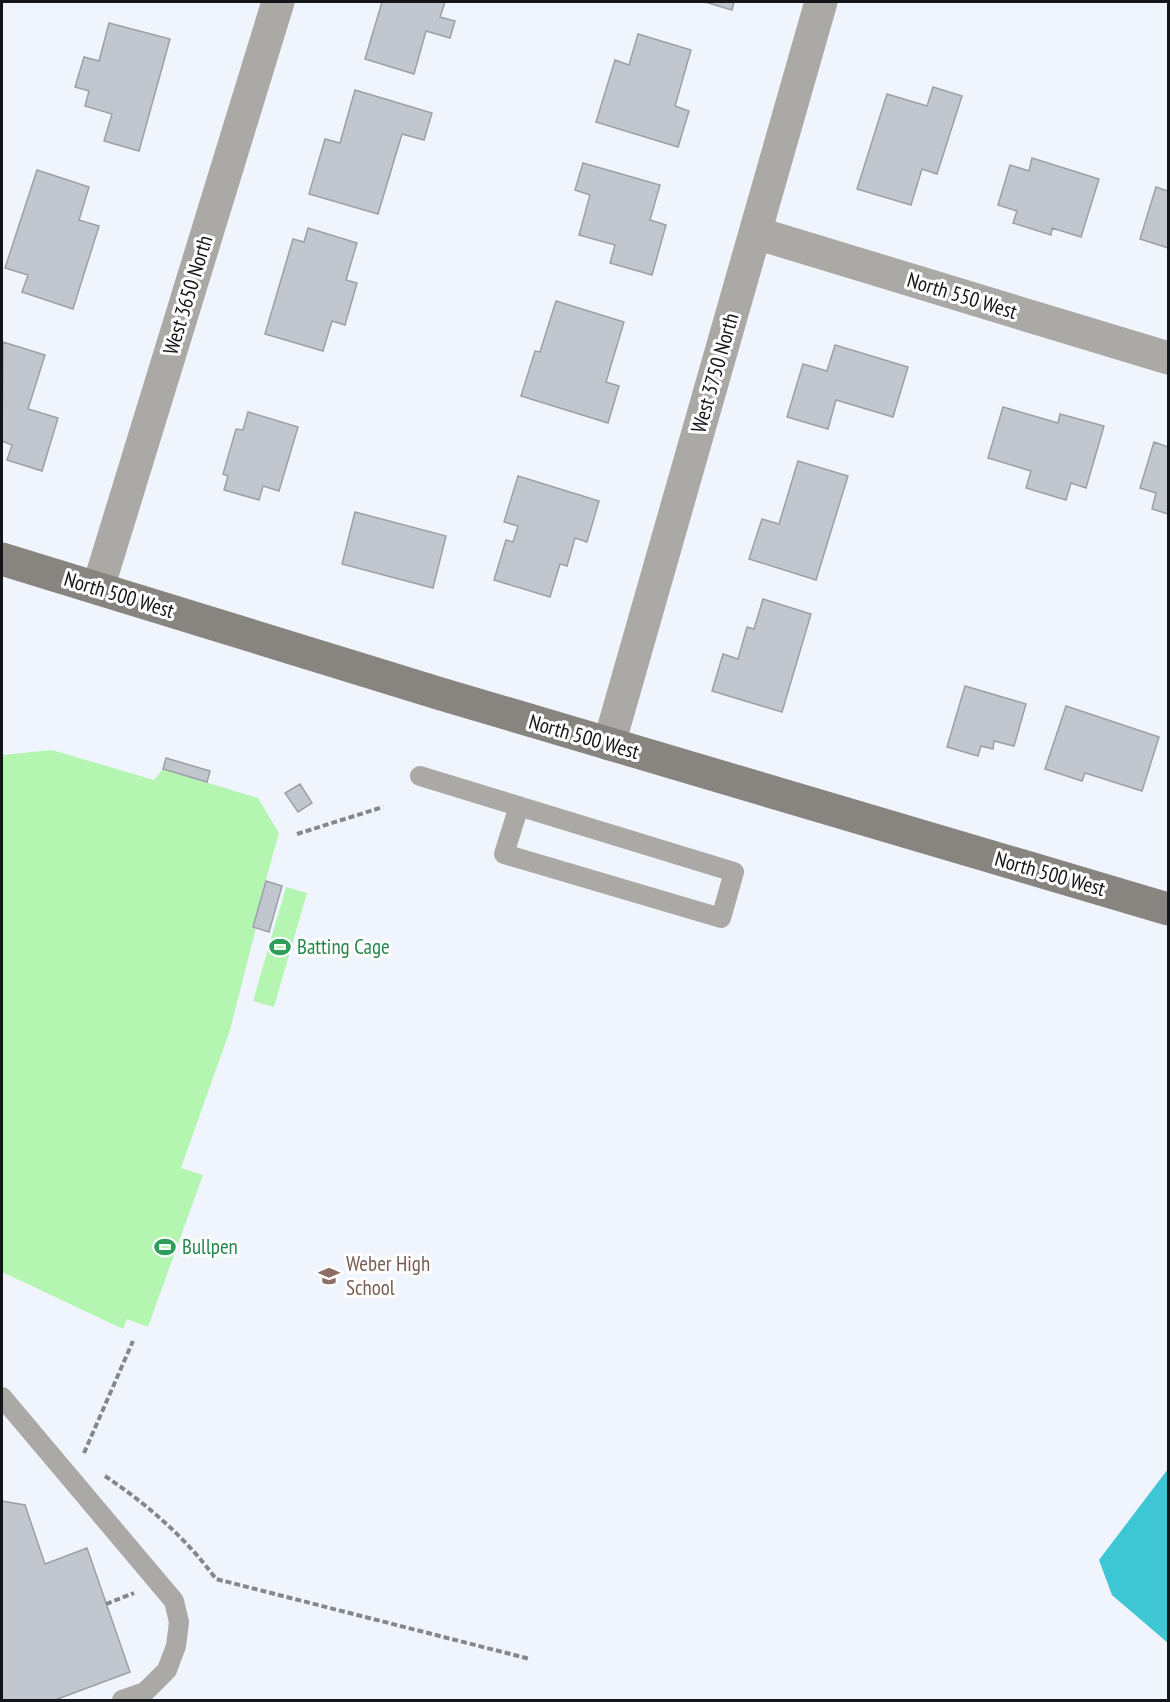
<svg xmlns="http://www.w3.org/2000/svg" width="1170" height="1702" font-family="'PT Sans Narrow',sans-serif">
<style>
.green{fill:#b5f5b2}
.water{fill:#3dc6d4}
.building{fill:#c2c6ce;stroke:#9ca0a7;stroke-width:1.5}
.lines{fill:none;stroke-linecap:round;stroke-linejoin:round}
.path{stroke:#85878d;stroke-width:4;stroke-dasharray:6 3;stroke-linecap:butt}
.lane{stroke:#aba9a6;stroke-width:20}
.street{stroke:#aba9a6;stroke-width:33}
.secondary{stroke:#888581;stroke-width:33}
.labels{text-anchor:middle;stroke-width:6;stroke-linejoin:round;paint-order:stroke}
.street-label{font-size:21px;fill:#141518;stroke:#fff}
.leisure-label{font-size:21px;fill:#27864d;stroke:#fff;text-anchor:start}
.education-label{font-size:21px;fill:#785e54;stroke:#fff;text-anchor:start}
</style>
<rect width="100%" height="100%" fill="#f0f4fc"/>
<path class="green" d="M52 750 154 780 163 769 258 798 279 833 253 926 256 928 230 1030 181 1168 203 1175 148 1327 127 1319 123 1329 2 1272V755Z
M286 887 307 893 274 1007 253 1001Z"/>
<path class="water" d="M1168 1469V1643L1112 1595 1099 1560Z"/>
<path class="building" d="M382 2H445L440 17 455 21 450 38 426 31 414 74 365 59Z
M705 2H734L732 10Z
M109 23 170 39 139 151 104 141 112 114 85 106 89 91 75 87 84 57 99 61Z
M638 34 691 50 675 106 689 111 678 147 596 122 615 60 629 65Z
M933 87 962 96 937 174 922 169 911 205 857 189 887 94 927 106Z
M355 90 432 113 424 140 402 134 378 214 309 194 325 139 340 143Z
M1032 158 1099 179 1081 237 1052 228 1051 235 1013 223 1017 211 998 205 1010 165 1029 171Z
M583 163 660 185 650 220 666 225 652 275 610 263 615 245 579 235 590 195 575 190Z
M37 170 89 187 79 220 99 226 73 309 22 292 28 275 5 268Z
M1156 187 1168 191V248L1140 239Z
M308 228 357 243 346 280 357 283 345 325 332 321 323 351 265 334 293 239 304 242Z
M556 301 624 322 606 382 619 386 608 423 521 396 535 351 540 352Z
M3 342 45 355 28 409 58 418 42 471 7 460 12 445 2 441Z
M835 345 908 367 893 417 836 400 828 429 787 417 803 364 827 371Z
M1003 407 1058 423 1060 414 1104 426 1086 488 1071 483 1066 500 1026 488 1031 471 988 458Z
M248 412 298 427 279 491 263 486 259 500 224 490 228 476 223 474 236 429 243 430Z
M1154 442 1168 447V514L1152 509 1156 493 1140 488Z
M798 461 848 476 816 580 749 559 762 519 779 524Z
M518 476 599 501 587 542 575 538 567 566 560 564 550 597 494 580 506 540 513 542 518 526 504 522Z
M355 512 446 536 433 588 342 564Z
M763 599 811 614 782 712 712 691 723 654 738 659 747 627 754 629Z
M965 686 1026 704 1014 746 994 741 993 749 981 746 978 756 947 747Z
M1066 706 1159 737 1142 791 1085 773 1082 781 1045 769Z
M166 758 210 771 207 782 163 769Z
M300 784 312 803 298 812 285 793Z
M266 881 282 886 269 932 253 927Z
M2 1501 25 1505 45 1564 87 1548 130 1672 55 1700H2Z"/>
<g class="lines">
<path class="path" d="M297 834 383 807
M84 1453 133 1341
M105 1476C148 1505 185 1537 216 1579L530 1659
M106 1604 134 1593"/>
<path class="lane" d="M420 776 734 872 721 918 504 854 519 806
M2 1397 174 1601 179 1622 176 1646 167 1670 145 1692 122 1700"/>
<path class="street" d="M756 233 1168 358
M98 588 278 2
M609 744 821 2"/>
<path class="secondary" d="M2 559 441 694 1168 909"/>
</g>
<defs>
<symbol id="stadium-bare" viewBox="-9 -9 18 18"><path d="M0-5a6.5 5 0 1 0 0 10a6.5 5 0 1 0 0-10ZM-3.5-1.8h7v3.6h-7Z" fill="#2e9e5b" stroke="#fff" stroke-width="2.5" paint-order="stroke"/></symbol>
<symbol id="school-bare" viewBox="-9 -9 18 18"><path d="M0-5L7-2L0 1L-7-2ZM-4 1L0 2.5L4 1V4Q0 6-4 4Z" fill="#8d6e63" stroke="#fff" stroke-width="2.5" paint-order="stroke"/></symbol>
</defs>
<g fill-rule="evenodd">
<use href="#stadium-bare" x="265" y="932" width="30" height="30"/>
<use href="#stadium-bare" x="150" y="1232" width="30" height="30"/>
<use href="#school-bare" x="314" y="1261" width="30" height="30"/>
</g>
<g class="labels">
<g class="street-label">
<text transform="translate(188 295) rotate(-73)" y="7">West 3650 North</text>
<text transform="translate(962 296) rotate(17)" y="7">North 550 West</text>
<text transform="translate(715 373) rotate(-74)" y="7">West 3750 North</text>
<text transform="translate(119 595) rotate(17)" y="7">North 500 West</text>
<text transform="translate(584 737) rotate(16)" y="7">North 500 West</text>
<text transform="translate(1050 874) rotate(16)" y="7">North 500 West</text>
</g>
<g class="leisure-label">
<text x="297" y="954">Batting Cage</text>
<text x="182" y="1254">Bullpen</text>
</g>
<g class="education-label">
<text x="346" y="1271">Weber High<tspan x="346" dy="24">School</tspan></text>
</g>
</g>
<rect width="1170" height="1702" fill="none" stroke="#141518" stroke-width="6"/>
</svg>
